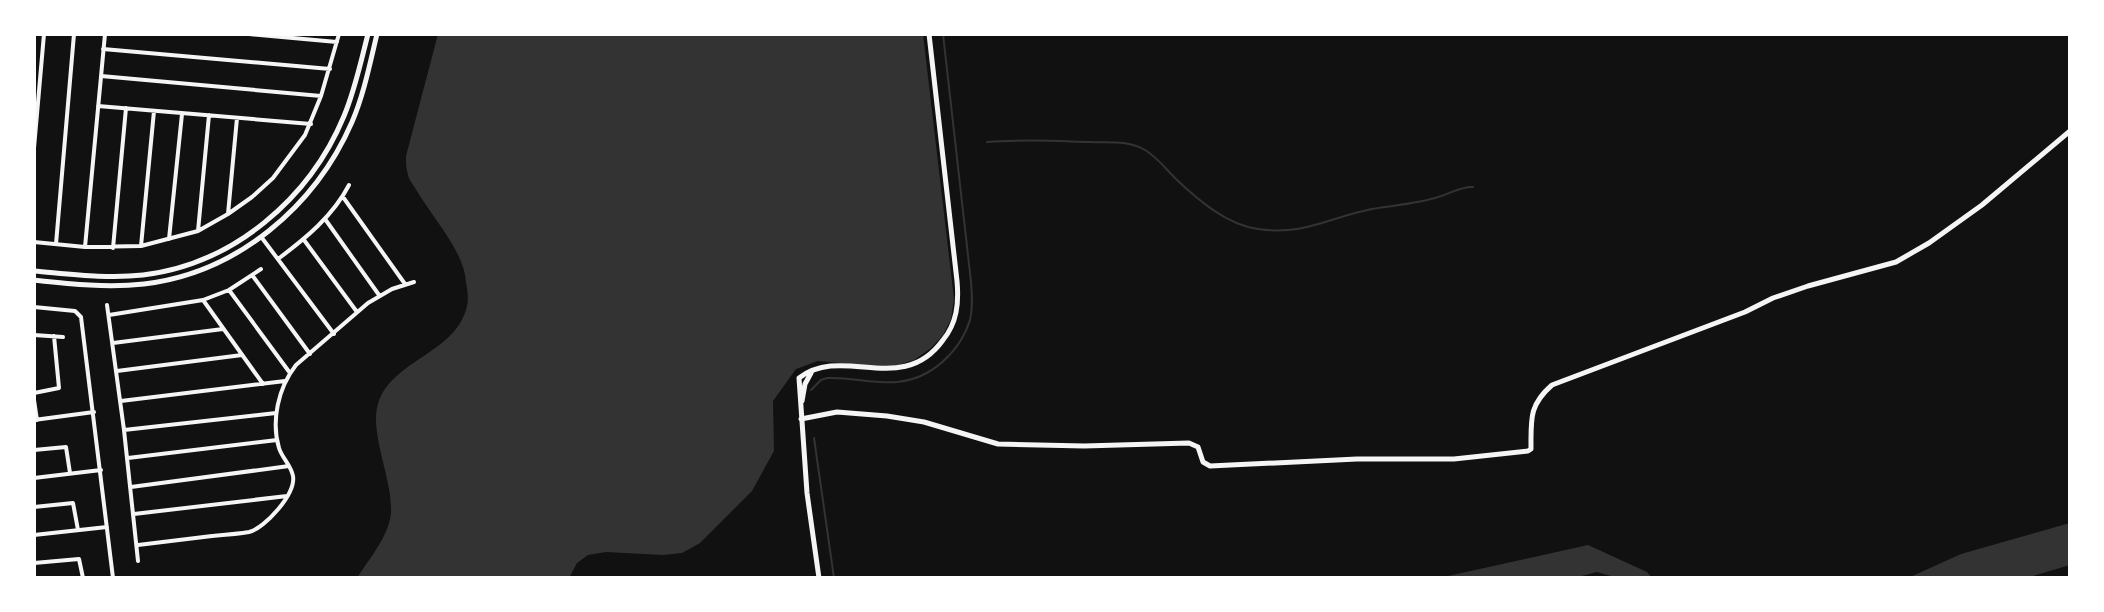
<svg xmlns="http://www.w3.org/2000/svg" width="2104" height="612" font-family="'Asap Condensed',sans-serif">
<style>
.water{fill:#333}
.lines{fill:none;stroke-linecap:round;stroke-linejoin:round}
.stream{stroke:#333;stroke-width:2}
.minor{stroke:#f5f5f5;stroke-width:4}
.tertiary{stroke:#f5f5f5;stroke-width:5}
</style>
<rect width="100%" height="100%" fill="#111"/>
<path class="water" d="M438 34H923L954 299 951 319 943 335 931 348 914 360 895 366H874L818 361 796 369 773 401 774 451 752 491 700 543 682 553 663 555 606 552 588 555 577 563 569 578H357C369 559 389 536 391 513 393 480 369 433 378 404 392 359 456 354 467 306 469 299 467 289 466 282 464 251 432 217 417 191 414 186 409 180 408 175 406 169 406 162 406 156Z
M2070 523V565L2026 578H1908L1961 554Z
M1588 545 1647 572 1652 578H1618L1597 572 1574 578H1439Z"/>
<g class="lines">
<path class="stream" d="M987 142C1023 139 1055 141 1091 142 1109 143 1128 140 1145 150 1158 158 1165 168 1176 179 1198 200 1227 225 1258 229 1304 236 1330 217 1372 209 1394 205 1417 204 1438 197 1450 194 1461 186 1473 187
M811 390 821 380 827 378C851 377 874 384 897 382 931 379 960 352 970 320 973 307 972 295 971 282L943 34
M814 438 834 578"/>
<path class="minor" d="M249 34 337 42
M103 49 330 69
M101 76 321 96
M98 106 311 124
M34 148 44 34
M343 197 405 284
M228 214 237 118
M325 219 379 295
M198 231 209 115
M262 238 334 334
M169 239 182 114
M304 240 357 312
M34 242 85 247 141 246 198 231 228 214 252 197 273 178 305 135 321 96 339 34
M56 244 74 34
M141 246 154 111
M85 247 105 34
M113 248 126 108
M278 259C306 238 333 216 349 185
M252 275 310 354
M229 290 290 373
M203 300 263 384
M107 305 124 430 138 561
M34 307 75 311 81 317 113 578
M109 315 203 300 229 290 261 269
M34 335 63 337
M113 343 223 329
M117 371 242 355
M34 393 59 388 54 336
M34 400 37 420
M121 401 285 381
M34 420 94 412
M124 430 276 413
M34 450 66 447 70 473
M128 458 277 440
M34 478 101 470
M131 487 289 466
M34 507 73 503 78 530
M134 514 287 496
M34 535 107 527
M138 545C162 542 187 539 212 536 224 535 237 534 249 532 265 528 296 494 293 476 291 465 282 458 279 448 271 421 278 388 296 365L368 303 392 289 414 282
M34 563 79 559 83 578"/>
<path class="tertiary" d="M34 271C70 274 107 279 143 275 234 264 310 198 344 116 355 90 361 61 368 34
M34 280C71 284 107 288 144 284 237 273 315 207 352 122 364 94 370 63 377 34
M802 401 805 384 811 373
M801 419 837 412 887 416 924 422 998 444 1084 446 1189 443 1198 447 1203 462 1210 466 1357 459H1454L1528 451 1531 449C1531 419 1529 405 1552 385L1745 312 1773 298 1808 286 1896 262 1929 243 1982 205 2070 131
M819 578 807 493 799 378C844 344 902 397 943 340 957 323 959 303 957 281L929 34"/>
</g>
<rect width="2104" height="612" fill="none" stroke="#ffffff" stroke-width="72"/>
</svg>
